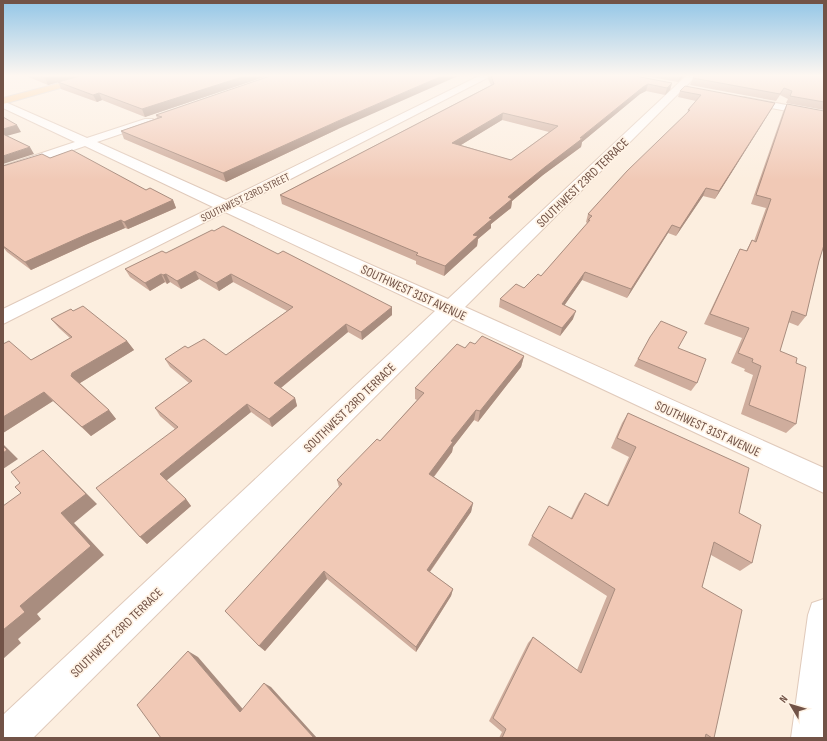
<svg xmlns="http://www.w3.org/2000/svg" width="827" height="741" font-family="'Sofia Sans Condensed',sans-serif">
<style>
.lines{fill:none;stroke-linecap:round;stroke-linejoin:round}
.minor-casing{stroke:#e0cabb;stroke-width:2}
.major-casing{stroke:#d8cfcb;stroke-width:2}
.minor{fill:#fff;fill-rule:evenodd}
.major{fill:#fccd96;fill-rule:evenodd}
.wall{fill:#cfad9d;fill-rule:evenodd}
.shaded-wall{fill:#a98d7f}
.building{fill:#f1c9b6;stroke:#a98d7f;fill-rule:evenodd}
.labels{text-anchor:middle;stroke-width:3.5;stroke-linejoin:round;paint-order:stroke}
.far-street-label{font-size:11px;fill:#725347;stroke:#fff3e5}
.street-label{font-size:13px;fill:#725347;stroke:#fff3e5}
</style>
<rect width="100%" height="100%" fill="#fceedf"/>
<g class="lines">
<defs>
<path id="minor" d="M479 76H491L238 206 448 299 686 76H696L465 307 824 468V493L453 319 33 738H3V715L435 311 225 212 3 324V309L213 207 85 146 3 174V166L75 142 3 108V101L87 138 145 119H153L155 121 153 123 97 142 226 200Z
M744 97 824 112V118L740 102 739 100Z
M824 599V738H791L808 615 812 603Z"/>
<path id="major" d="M87 76H103L3 104V98Z"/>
</defs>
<use href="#minor" class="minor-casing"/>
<use href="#major" class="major-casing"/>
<use href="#minor" class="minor"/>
<use href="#major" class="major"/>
</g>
<path class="wall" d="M26 76H267L145 117 102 100 97 102 61 89 58 82 74 78 48 85Z
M488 76H635L672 83 670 90 665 95 646 91 640 94 582 142 581 147 543 175 512 201 511 208 491 224V228L478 239 477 246 444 276 416 264V261L282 204 280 195 491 85 488 79ZM502 120 549 132 511 160 461 145Z
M645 76H684L678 82Z
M824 76V110L786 103 788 99 780 95 776 101 690 85 693 78Z
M680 91 775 103 715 199 703 196 676 236 668 233 627 298 582 280 564 306 573 319 560 336 499 307 500 299 524 288 541 276 587 224V223L586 222 588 214 687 114 688 110 696 101 678 97Z
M787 104 819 261 806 316 798 326 788 322 780 351 796 363V424L786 433 741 414 753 375 744 371 745 369 731 363 742 338 704 324 735 259 740 249 746 251 752 240 754 241 766 208 751 204 783 112Z
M156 115 338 129 226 182 124 139 121 131 157 118Z
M50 158 146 190 173 200 176 208 128 229 125 228 90 243 31 270 7 252 3 247V166Z
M166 253 278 254 392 307V315L362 340 348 332 281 388 295 398 297 406 272 427 251 412 166 480 186 499 191 506 147 544 140 537 175 429 160 416 155 408 189 383 170 367 165 359 188 348 226 355 287 311 233 282 219 291 199 279 181 289 170 282 167 284 165 282 150 291 130 277 125 269Z
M51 319 127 341 134 350 80 383 109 410 116 419 91 436 53 401 3 433V344L31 360 70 338 59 328Z
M650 337 678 348 697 383 691 391 634 366Z
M475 344 524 356 521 367 478 422 474 420 453 447 452 452 434 477 473 503 471 512 430 572 453 589 451 596 416 652 327 579 265 651 259 646 339 487 337 480 380 441 417 400 415 399V388L465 348Z
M628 413 739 513 752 563 740 571 711 555 702 587 714 738H499L502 732 489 721 528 643 533 637 577 670 607 596 528 545 532 536 571 518 579 502 585 493 607 505 629 457 611 448 622 423Z"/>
<path class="shaded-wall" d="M50 76H80L48 85 45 78Z
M245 76H267L145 117 142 109Z
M442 76H458L338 129 226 182 223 173 338 121Z
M680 76H684L678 82Z
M672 83 670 90 665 95 667 88Z
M648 84 646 91 640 94 582 142 581 147 543 175 512 201 511 208 491 224V228L478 239 477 246 444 276 445 266 508 197 643 87Z
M99 93 102 100 97 102 93 95Z
M775 103 771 110 715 199 719 191Z
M503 113 502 120 451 151 452 143Z
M17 125 21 132 3 137V129Z
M30 147 34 154 3 164V156Z
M706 188 703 196 676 236 680 228Z
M173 200 176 208 128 229 124 222Z
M121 220 125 228 90 243 31 270 25 262 85 235Z
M672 225 668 233 627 298 631 289Z
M195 271 199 279 181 289 177 281Z
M585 272 582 280 559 313 562 304Z
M161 274 165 282 150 291 145 283Z
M166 274 170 282 167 284 163 275Z
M231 274 233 282 219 291 216 283Z
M392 307V315L362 340 361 332Z
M576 311 573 319 560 336 562 328Z
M346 324 348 332 277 391 274 383Z
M127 341 134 350 80 383 79 385 71 376 72 373Z
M524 356 521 367 478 422 480 411Z
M44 392 53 401 3 433V417Z
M295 398 297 406 272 427 269 419Z
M247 404 251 412 166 481 160 474Z
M109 410 116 419 91 436 82 427Z
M476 410 474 420 453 447 452 452 429 483V474L451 441Z
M3 444 18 459 3 469Z
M43 450 97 504 74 523 104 555 37 614 41 619 18 639 21 643 3 659V630L20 606 61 513Z
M186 499 191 506 147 544 140 537Z
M473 503 471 512 426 577 427 570Z
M324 571 327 579 265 651 259 646Z
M453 589 451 596 416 652V647Z
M188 651 198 657 248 715 240 712Z
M264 683 271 687 317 738H314Z"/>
<path class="building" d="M41 76H50L45 78Z
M80 76H245L142 109 99 93 93 95 58 82Z
M270 76H442L338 121 223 173 121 131 162 117 156 115Z
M491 76H635L672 83 667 88 648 84 643 87 580 138H583L545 167 508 197 512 199 489 218 492 219 473 235 478 236 445 266 416 255 418 253 280 195 494 84ZM503 113 558 126 511 160 452 143Z
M694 76H824V102L790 96 792 91 784 88 780 94 693 78Z
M685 86 775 103 719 191 706 188 680 228 672 225 631 289 585 272 562 304 576 311 562 328 500 299 516 284 524 288 538 274 541 276 590 220H588L592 216 588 214 627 171 690 110H688L701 95 680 91Z
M787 104 824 111V245L819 261 806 316 792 311 780 351 797 358 796 363 806 367 796 424 749 405 761 366 752 362 753 359 738 353 749 328 710 314 740 249 747 251 752 240 756 242 771 199 756 195Z
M3 117 17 125 3 129Z
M3 134 30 147 3 156Z
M72 150 146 190 150 188 173 200 124 222 121 220 85 235 25 262 3 246V166L42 154 50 158Z
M223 226 278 254 283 251 392 307 361 332 346 324 274 383 295 398 269 419 247 404 160 474 186 499 140 537 96 488 178 427 155 408 192 381 165 359 185 346 188 348 204 339 226 355 293 307 231 274 216 283 195 271 177 281 166 274 163 275 161 274 145 283 125 269 162 251 166 253 212 230 214 231Z
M83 306 127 341 72 373 71 376 109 410 82 427 44 392 3 417V344L9 341 31 360 72 337 51 319 71 309 73 311Z
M661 321 687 332 678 348 706 359 697 383 638 359 650 337Z
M482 336 524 356 480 411 476 410 451 441 453 442 429 474 473 503 427 570 453 589 416 647 324 571 259 646 225 611 342 484 337 480 377 439 380 441 424 393 415 388 457 344 465 348 470 342 475 344Z
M628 413 749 468 739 513 761 525 752 563 714 542 702 587 742 610 714 738H712L706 734 705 738H502L506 729 493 718 533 637 581 673 615 589 532 536 549 506 572 519 585 493 608 506 636 447 617 438Z
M3 446 7 450 3 453Z
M43 450 86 494 61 513 91 546 20 606 25 612 3 630V506L21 493 15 487 20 483 11 472Z
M188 651 240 712 264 683 314 738H161L137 705Z"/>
<linearGradient id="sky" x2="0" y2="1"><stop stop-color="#93c6e7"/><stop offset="0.42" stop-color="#fef7f1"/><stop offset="1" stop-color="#fef7f1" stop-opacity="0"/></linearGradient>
<rect width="827" height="180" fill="url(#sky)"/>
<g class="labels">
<g class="far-street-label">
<text transform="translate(245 197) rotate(-26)" y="4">SOUTHWEST 23RD STREET</text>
</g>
<g class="street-label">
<text transform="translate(582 182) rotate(-44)" y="5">SOUTHWEST 23RD TERRACE</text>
<text transform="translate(414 292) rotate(25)" y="5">SOUTHWEST 31ST AVENUE</text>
<text transform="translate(349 407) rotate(-44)" y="5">SOUTHWEST 23RD TERRACE</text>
<text transform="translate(708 428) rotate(25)" y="5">SOUTHWEST 31ST AVENUE</text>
<text transform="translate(116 632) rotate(-44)" y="5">SOUTHWEST 23RD TERRACE</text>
</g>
</g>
<rect width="827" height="741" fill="none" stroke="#725347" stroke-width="8"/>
<g transform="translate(791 705) rotate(308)" stroke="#fff3e5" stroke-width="3" paint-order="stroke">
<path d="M0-3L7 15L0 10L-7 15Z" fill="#725347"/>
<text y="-6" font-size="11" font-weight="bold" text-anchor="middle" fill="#725347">N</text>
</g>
</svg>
